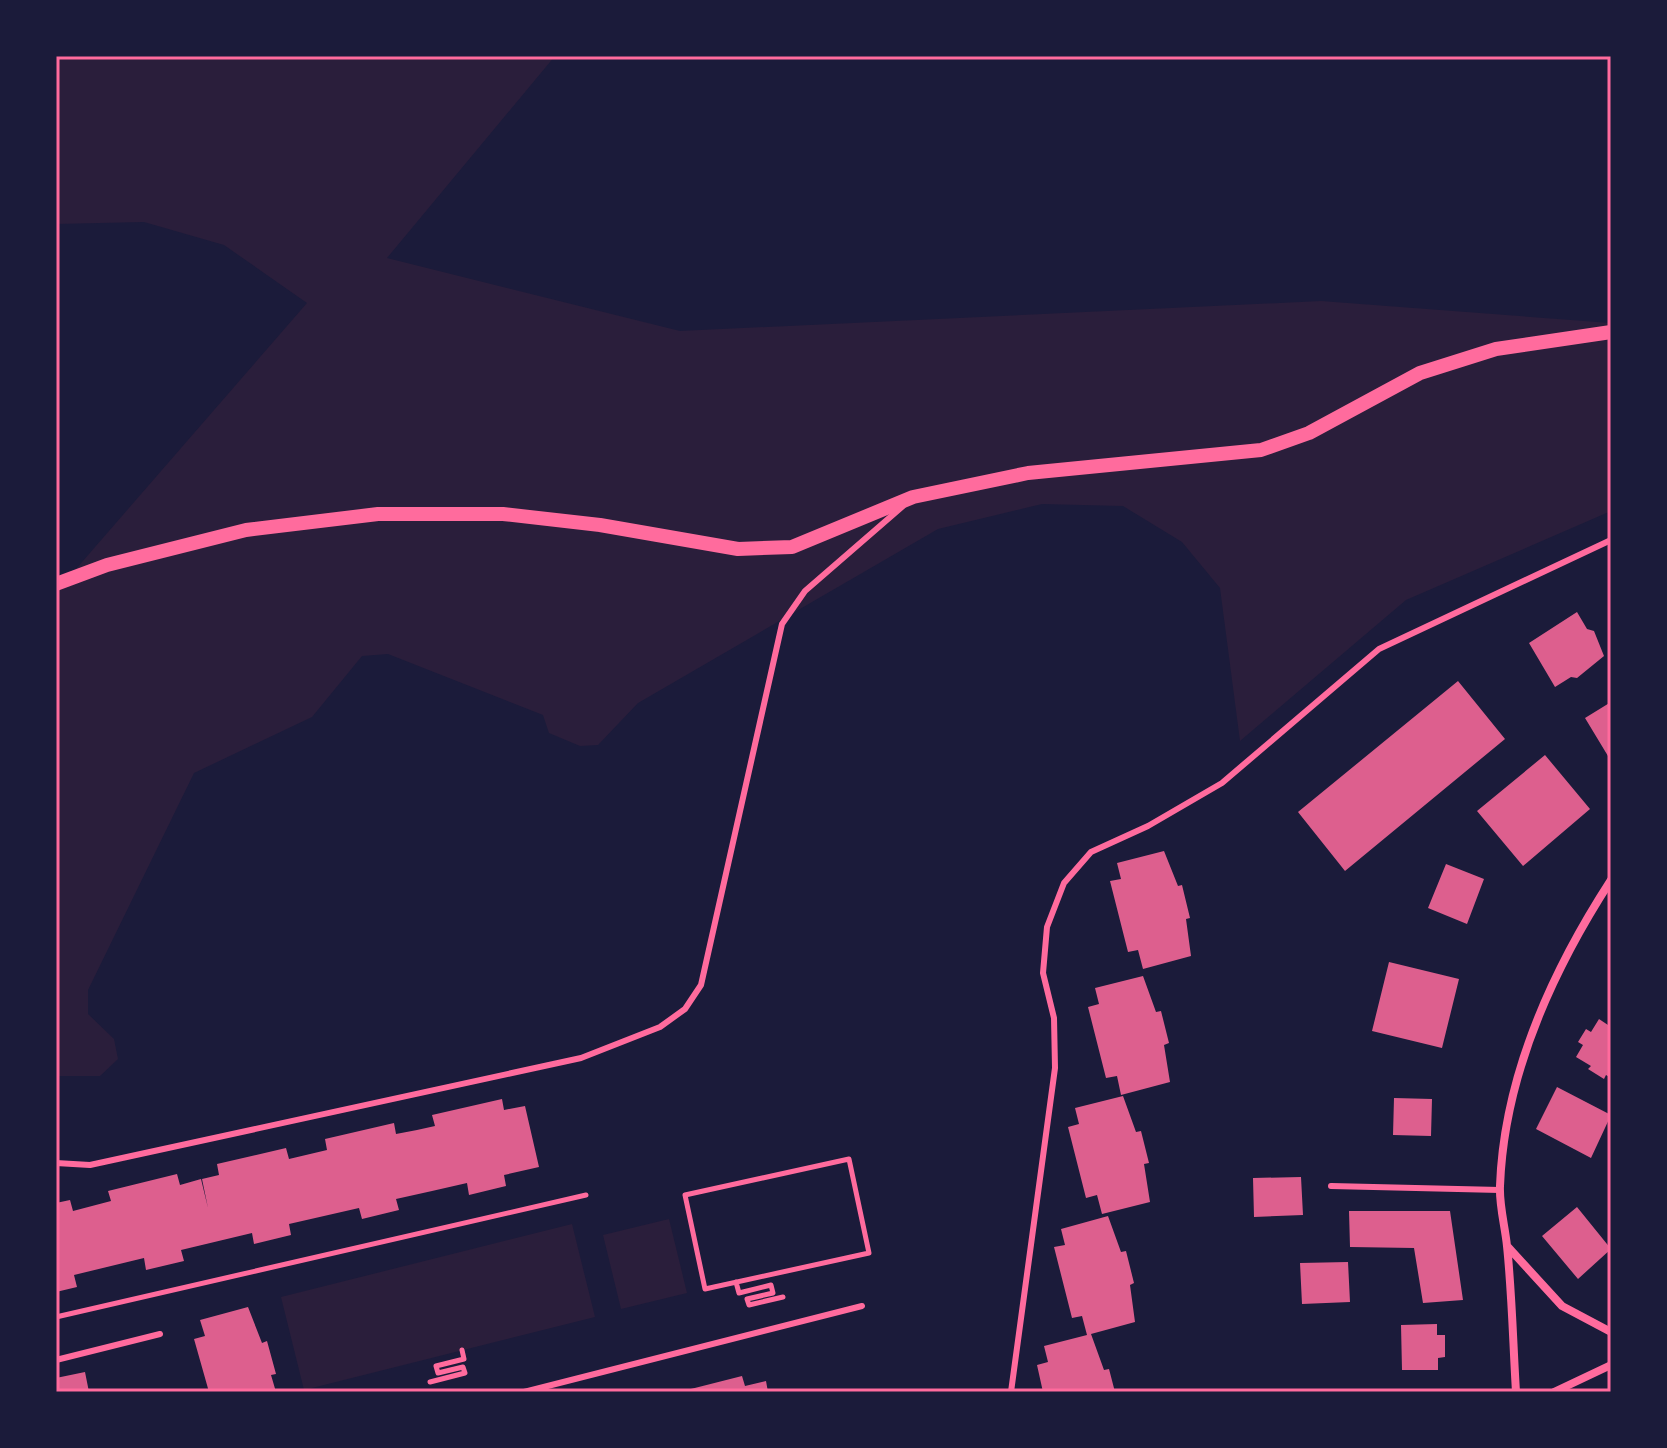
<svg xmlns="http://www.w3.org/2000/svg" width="1667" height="1448" font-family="'Alegreya Sans',sans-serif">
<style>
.green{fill:#2a1e3b}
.building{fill:#dd5f8e}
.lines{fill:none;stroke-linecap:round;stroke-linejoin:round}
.path{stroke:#ff6b9d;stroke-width:5}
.service{stroke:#ff6b9d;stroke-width:6}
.minor{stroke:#ff6b9d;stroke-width:8}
.tertiary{stroke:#ff6b9d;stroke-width:14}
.neatline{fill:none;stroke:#ff6b9d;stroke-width:3}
</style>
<rect width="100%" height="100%" fill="#1b1b3a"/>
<path class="green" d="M56 56H555L387 258 680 331 1321 301 1611 323V511L1406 600 1240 741 1220 588 1182 542 1123 506 1042 504 938 529 638 703 598 745 580 746 549 733 543 715 388 654 362 656 312 717 194 773 88 990V1014L114 1039 118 1059 100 1076H56V592L307 303 224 245 144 222 56 224Z
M669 1219 687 1293 621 1309 603 1235Z
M572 1224 595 1317 304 1390 281 1297Z"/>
<path class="building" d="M1577 612 1587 629 1594 631 1604 656 1577 678 1571 677 1555 687 1529 643Z
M1458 681 1505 739 1345 871 1298 812Z
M1611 702V761L1585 718Z
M1545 755 1590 809 1523 866 1477 811Z
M1164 851 1178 886 1182 885 1190 918 1186 919 1191 956 1143 969 1138 950 1128 952 1110 881 1121 879 1117 863Z
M1446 864 1484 879 1467 924 1428 908Z
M1389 962 1459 979 1442 1048 1372 1031Z
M1143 976 1156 1012 1161 1011 1169 1043 1164 1045 1170 1082 1121 1095 1117 1076 1106 1078 1088 1007 1099 1004 1095 988Z
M1599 1019 1611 1027V1078L1606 1075 1604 1079 1588 1069 1591 1066 1576 1057 1583 1045 1578 1042 1586 1029 1591 1032Z
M1557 1087 1611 1115 1591 1158 1536 1129Z
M1123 1096 1136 1132 1141 1131 1149 1163 1144 1164 1150 1202 1102 1214 1097 1195 1086 1198 1068 1127 1079 1124 1075 1108Z
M1394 1098 1432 1099 1431 1136 1393 1135Z
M502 1099 504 1110 525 1106 539 1167 504 1175 506 1186 469 1195 467 1183 432 1191 396 1199 399 1210 362 1219 359 1208 289 1224 291 1235 254 1244 252 1233 181 1250 184 1261 146 1270 144 1258 74 1275 77 1287 56 1292V1203L70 1200 73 1211 111 1201 108 1191 177 1174 180 1185 201 1179 208 1208 202 1179 219 1175 217 1164 286 1148 289 1159 327 1150 325 1139 394 1123 396 1134 417 1130 435 1126 432 1115Z
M1301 1177 1303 1215 1254 1217 1253 1178Z
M1577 1207 1611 1249 1578 1279 1542 1236Z
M1349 1211H1450L1463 1300 1423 1303 1414 1248 1350 1247Z
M1108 1216 1121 1252 1126 1251 1134 1283 1130 1285 1135 1322 1091 1334 1104 1370 1109 1369 1115 1392H1043L1037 1365 1048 1362 1044 1346 1087 1335 1082 1316 1072 1318 1054 1247 1065 1245 1061 1229Z
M1348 1262 1350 1302 1302 1304 1300 1263Z
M248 1307 262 1343 267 1341 276 1374 271 1375 276 1392H209L194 1339 205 1336 200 1320Z
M1437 1324V1335H1445V1357L1438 1358V1370H1402L1401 1325Z
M85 1372 89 1392H56V1378Z
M742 1376 745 1386 766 1381 768 1392H679Z"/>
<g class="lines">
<path class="path" d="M849 1159 869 1253 705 1289 685 1195Z
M736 1282 739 1293 771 1285 773 1293 747 1299 749 1305 783 1297
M56 1317 586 1195
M430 1382 465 1373 463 1367 438 1373 436 1366 464 1359 462 1350"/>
<path class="service" d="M56 1163 90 1165 581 1058 660 1027 685 1009 701 985 782 624 805 591 903 506
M1331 1186 1500 1190
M56 1360 160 1334
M524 1392 862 1306
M1011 1392 1055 1068 1054 1018 1043 973 1047 927 1064 883 1091 852 1148 826 1222 783 1379 649 1611 540"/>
<path class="minor" d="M1508 1247 1562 1306 1611 1332
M1516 1392C1513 1343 1512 1294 1507 1246 1505 1226 1499 1205 1500 1186 1504 1075 1552 971 1611 880
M1554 1392 1611 1365"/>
<path class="tertiary" d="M56 584 107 565 246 530 378 514H503L600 525 738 549 792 547 913 497 1028 473 1261 450 1309 433 1420 373 1496 349 1611 332"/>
</g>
<rect width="1667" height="1448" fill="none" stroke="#1b1b3a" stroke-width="116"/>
<rect x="58" y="58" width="1551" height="1332" class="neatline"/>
</svg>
